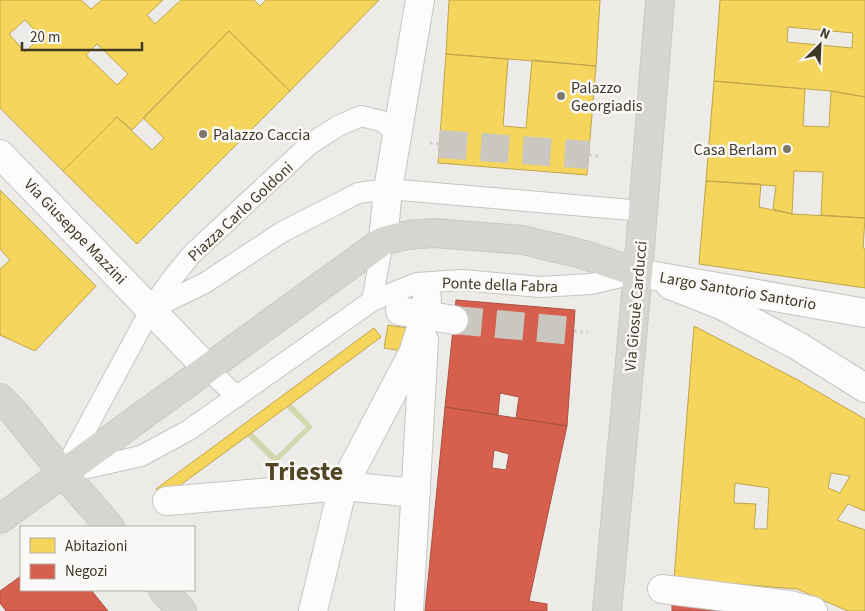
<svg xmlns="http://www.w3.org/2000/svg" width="865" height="611" font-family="'Source Sans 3',sans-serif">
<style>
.water{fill:#d2d7ad}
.homes{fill:#f6d55c;stroke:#bfa64c;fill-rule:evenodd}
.shops{fill:#d6604d;stroke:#a95441;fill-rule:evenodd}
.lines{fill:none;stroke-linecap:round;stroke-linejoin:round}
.pedestrian-tunnel{stroke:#cac7c1;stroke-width:28;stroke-dasharray:28 14;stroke-linecap:butt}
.service-casing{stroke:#c6c5c2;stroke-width:22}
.pedestrian-casing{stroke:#c6c5c2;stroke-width:30}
.minor-casing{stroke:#c6c5c2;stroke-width:30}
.secondary-casing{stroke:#c6c4c0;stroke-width:30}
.primary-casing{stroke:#cbc9c3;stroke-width:30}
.path{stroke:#ceccc7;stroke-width:3;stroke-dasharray:2.5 4;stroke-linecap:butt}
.service{stroke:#fcfcfc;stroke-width:20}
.pedestrian{stroke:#fcfcfc;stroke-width:28}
.minor{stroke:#fcfcfc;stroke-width:28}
.secondary{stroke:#fcfcfc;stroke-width:28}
.primary{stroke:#d6d5d0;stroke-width:28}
.poi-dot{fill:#7d776a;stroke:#fbf9f7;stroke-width:2}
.labels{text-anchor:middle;stroke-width:5;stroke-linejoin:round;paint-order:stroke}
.poi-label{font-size:16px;fill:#403926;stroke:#fbf9f7;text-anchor:start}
.street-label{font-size:16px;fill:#403926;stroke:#fbf9f7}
.town-label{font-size:26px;font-weight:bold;fill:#514523;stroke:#fbf9f7}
</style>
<rect width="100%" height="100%" fill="#edebe8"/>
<path class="water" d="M374 328 381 337 291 403 313 427 275 464 247 436 244 424 276 456 306 427 278 399Z"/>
<path class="homes" d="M0 0H81L91 9 102 0H163L147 15 155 24 181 0H254L260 6 266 0H379L290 91 229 31 132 130 117 117 63 171 0 108ZM25 20 41 37 25 52 9 34ZM97 44 128 74 117 85 86 55Z
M449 0H600L596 66 446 54Z
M720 0H865V97L831 91 714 81ZM788 27 853 33 852 48 787 42Z
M229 31 290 91 137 244 63 171 117 117 152 150 164 138 143 118Z
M446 54 508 59 503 126 526 128 532 60 596 66 587 175 438 163Z
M714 81 805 89 803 126 829 127 831 91 865 97V218L821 215 823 172 794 171 792 214 773 209 776 186 706 181Z
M706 181 761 184 759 207 792 214 865 218 863 248 865 249V288L699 264Z
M0 190 96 286 35 351 0 335V269L10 260 0 249Z
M388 325 406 328 402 351 384 348Z
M694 326 796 379 865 419V511L848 504 837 520 865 530V611H848L797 589 674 579ZM831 473 850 476 840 493 828 488ZM735 483 769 488 767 529H754L756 504 734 503Z
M374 328 381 337 291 404 164 497 156 489Z"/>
<path class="shops" d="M456 300 575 310 567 426 516 418 519 397 500 393 498 415 445 407Z
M445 407 567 426 529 601 547 604V611H425ZM494 450 509 454 506 470 492 468Z
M21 576V590H91L108 611H6L0 603V591Z
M672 604 724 611H672Z"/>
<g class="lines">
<path class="pedestrian-tunnel" d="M439 144 589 155
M454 320 574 331"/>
<defs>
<path id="service" d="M372 301 383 241
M151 309 205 283 282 232 337 204 358 193 388 189 643 211
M207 368 237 397
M64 470 151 309 170 281 192 254 310 144 338 126 361 116 381 121 398 133
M70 472 141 456 189 430 372 301 417 283 462 280 540 287 591 284 638 273"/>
<path id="pedestrian" d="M400 311 454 320
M167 501 343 486 416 493
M662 589 790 605 813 611
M313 611 343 486 413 353 425 316 427 298
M409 611 424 340"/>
<path id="minor" d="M0 154 207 368
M383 241 388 189 420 0
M670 285 721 305 798 346 865 388"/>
<path id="secondary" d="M638 273 865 313"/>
<path id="primary" d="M0 398 12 410 63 473 110 527
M0 519 383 241 408 235 434 233 523 240 585 255 638 273
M163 590 182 611
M607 611 638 273 660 0"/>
</defs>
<use href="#service" class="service-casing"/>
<use href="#pedestrian" class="pedestrian-casing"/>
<use href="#minor" class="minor-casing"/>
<use href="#secondary" class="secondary-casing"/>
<use href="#primary" class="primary-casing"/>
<path class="path" d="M430 143 439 144
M589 155 601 157
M574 331 588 333"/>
<use href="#service" class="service"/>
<use href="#pedestrian" class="pedestrian"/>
<use href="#minor" class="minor"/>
<use href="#secondary" class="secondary"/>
<use href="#primary" class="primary"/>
</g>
<g class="poi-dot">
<circle cx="561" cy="96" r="5"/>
<circle cx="203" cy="134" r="5"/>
<circle cx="787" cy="149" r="5"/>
</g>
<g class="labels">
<g class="poi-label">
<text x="571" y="93">Palazzo<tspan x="571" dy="18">Georgiadis</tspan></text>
<text x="213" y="140">Palazzo Caccia</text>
<text x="777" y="155" text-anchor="end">Casa Berlam</text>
</g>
<g class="street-label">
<text transform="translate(240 211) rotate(-43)" y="6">Piazza Carlo Goldoni</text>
<text transform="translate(76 231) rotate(46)" y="6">Via Giuseppe Mazzini</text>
<text transform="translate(500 284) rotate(2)" y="6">Ponte della Fabra</text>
<text transform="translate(738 290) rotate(10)" y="6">Largo Santorio Santorio</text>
<text transform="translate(635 306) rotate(-85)" y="6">Via Giosuè Carducci</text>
</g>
<g class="town-label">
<text x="304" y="480">Trieste</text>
</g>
</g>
<rect x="20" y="526" width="175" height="65" fill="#fbf9f7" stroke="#b0aca3"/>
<rect x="30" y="538" width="25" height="15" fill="#f6d55c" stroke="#b0aca3"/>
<text x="65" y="551" font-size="15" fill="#403926">Abitazioni</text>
<rect x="30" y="564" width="25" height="15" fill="#d6604d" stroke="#b0aca3"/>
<text x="65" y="576" font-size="15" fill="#403926">Negozi</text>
<g transform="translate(820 45) rotate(24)" stroke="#fbf9f7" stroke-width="4" paint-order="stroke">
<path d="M0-4L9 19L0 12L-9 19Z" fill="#403926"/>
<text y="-8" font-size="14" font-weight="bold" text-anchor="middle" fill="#403926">N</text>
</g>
<path d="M22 42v8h120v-8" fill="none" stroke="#403926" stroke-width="2.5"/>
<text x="30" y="42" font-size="15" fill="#403926" stroke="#fbf9f7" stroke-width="4" paint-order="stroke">20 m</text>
</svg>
